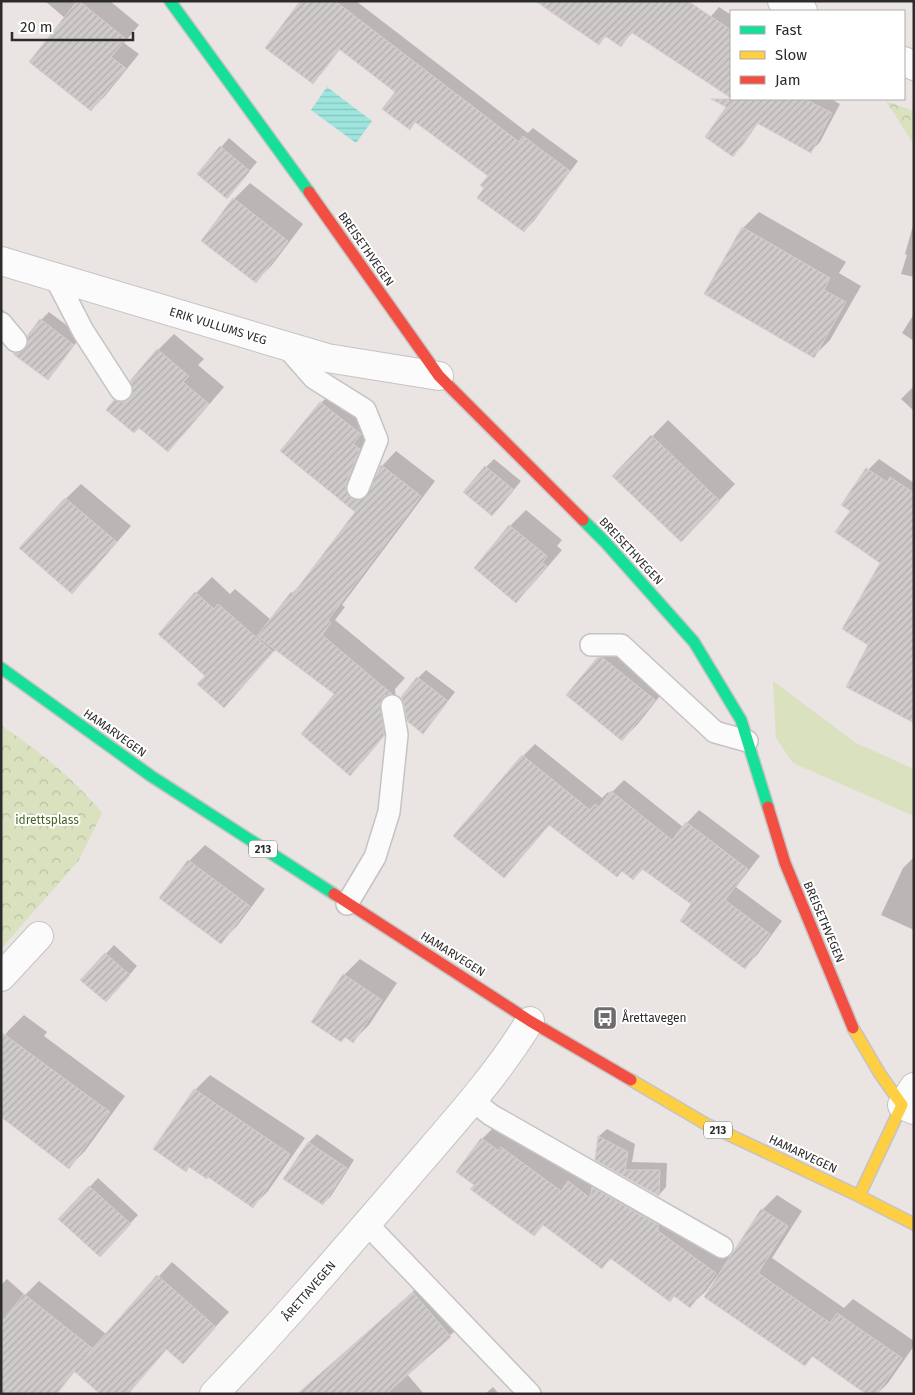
<svg xmlns="http://www.w3.org/2000/svg" width="915" height="1395" font-family="'Fira Sans',sans-serif">
<style>
.grass{fill:#dae1bf}
.forest{fill:url(#forest-crowns)}
.water{fill:url(#water-rules)}
.shadow{fill:#0003}
.building{fill:url(#building-hatch);stroke:#d5d0cf}
.lines{fill:none;stroke-linecap:round;stroke-linejoin:round}
.lane-casing{stroke:#c5c3c4;stroke-width:24}
.street-casing{stroke:#c5c3c4;stroke-width:30}
.fast-casing{stroke:#c5c3c4;stroke-width:14}
.slow-casing{stroke:#c5c3c4;stroke-width:14}
.jam-casing{stroke:#c5c3c4;stroke-width:14}
.lane{stroke:#fcfbfb;stroke-width:21}
.street{stroke:#fcfbfb;stroke-width:28}
.fast{stroke:#16e098;stroke-width:11}
.slow{stroke:#ffcf43;stroke-width:11}
.jam{stroke:#f24e42;stroke-width:11}
.labels{text-anchor:middle;stroke-width:4;stroke-linejoin:round;paint-order:stroke}
.shield{fill:#fff;stroke:#6b6b6b;stroke-width:1}
.shield-label{font-size:11px;font-weight:bold;fill:#2c2c2c}
.street-label{font-size:12px;fill:#2c2c2c;stroke:#fff}
.park-label{font-size:12px;fill:#496521;stroke:#fff}
.poi-label{font-size:12px;fill:#2c2c2c;stroke:#fff;text-anchor:start}
</style>
<defs>
<pattern id="forest-crowns" width="20" height="18" patternUnits="userSpaceOnUse" patternTransform="scale(1.25)"><rect width="20" height="18" fill="#dae1bf"/><path d="M2 6a3 3 0 1 1 6 0M12 15a3 3 0 1 1 6 0" fill="none" stroke="#bbc1a4"/></pattern>
<pattern id="water-rules" width="6" height="5" patternUnits="userSpaceOnUse" patternTransform="scale(1.25)"><rect width="6" height="5" fill="#9de5dd"/><path d="M0 2.5h6" fill="none" stroke="#87c5be"/></pattern>
<pattern id="building-hatch" width="6" height="6" patternUnits="userSpaceOnUse" patternTransform="scale(1.25)"><rect width="6" height="6" fill="#cfcbca"/><path d="M-1 1l2-2M0 6l6-6M5 7l2-2" fill="none" stroke="#b2aeae"/></pattern>
</defs>
<rect width="100%" height="100%" fill="#eae4e3"/>
<path class="grass" d="M773 681 856 743 914 769V816L793 763 776 738Z"/>
<path class="forest" d="M886 101 914 111V145Z
M1 725C37 750 74 778 102 813L79 860 1 949Z"/>
<path class="water" d="M327 87 372 121 356 143 311 110Z"/>
<path class="shadow" d="M45 1H110L139 25 124 43 139 54 105 96 91 110 65 18Z
M307 1H356L528 133 533 128 578 161 533 222 524 231 486 188 489 175 416 121 410 128 397 91 340 49 322 73 313 82Z
M535 1H677L706 22 719 7 731 15V96L633 32 620 45 606 36 599 43 579 30 578 31Z
M733 99H831L840 104 820 142 811 151 758 123 742 146 733 155 707 136Z
M229 138 257 162 227 197 198 174Z
M250 183 303 224 272 265 256 281 234 199Z
M759 212 846 262 839 273 861 286 830 340 814 356 743 228Z
M914 222V277L901 274 907 255 905 254Z
M1 308 10 318 1 331Z
M49 312 81 336 56 370 48 378 15 354 23 346 29 344 41 320Z
M914 314V341L902 333Z
M174 334 204 359 198 365 224 387 184 434 168 450 115 401 133 384 158 350Z
M914 386V411L901 399Z
M336 388 375 419 368 485 373 486 382 466 396 451 435 481 342 605 345 607 335 620 405 678 395 689 398 719 365 759 350 774 336 694 276 649 224 706 207 676 196 593 212 577 230 594 235 589 271 620 292 593 307 578 356 512 282 451 321 403Z
M668 420 735 484 697 524 614 476Z
M494 459 521 481 500 507 486 467Z
M879 459 914 483V599L870 645 882 562 851 511 863 475Z
M81 484 131 526 87 577 21 548 53 511Z
M526 510 562 540 557 546 562 550 532 585 516 601 510 526Z
M614 642 670 683 638 724 622 740 598 658Z
M426 670 455 692 430 724 418 678Z
M535 744 602 798 608 792 610 794 624 780 683 827 699 810 760 856 736 887 782 921 757 955 744 967 692 904 644 868 633 879 550 824 504 877 523 756Z
M205 845 265 889 237 926 221 942 189 861Z
M914 857V930L881 915 903 868Z
M114 945 137 966 114 993 82 980Z
M360 959 397 983 369 1025 353 1041 345 1036 344 975Z
M24 1015 47 1032 44 1036 125 1096 85 1151 69 1167 1 1041 8 1031Z
M210 1075 305 1138 268 1191 253 1206 208 1176 195 1090Z
M498 1123 673 1215 731 1257 762 1210 777 1195 802 1211 772 1258 844 1308 853 1299 914 1341V1346L888 1383 877 1394 813 1356 804 1365 717 1276 706 1291 690 1306 675 1295 670 1301 612 1258 602 1267 544 1225 534 1234 458 1172 482 1139Z
M607 1129 635 1144 632 1162 667 1163 666 1187 659 1195 596 1159 599 1136Z
M317 1134 354 1160 331 1196 323 1204 309 1142Z
M98 1178 138 1215 108 1247 60 1219Z
M172 1262 229 1312 183 1363 167 1349 128 1394H102L75 1371 57 1394H9L1 1388V1285L7 1279 25 1295 39 1281 106 1334Z
M428 1278 465 1322 407 1374 424 1394H298Z
M493 1387 499 1394H485Z"/>
<path class="building" d="M77 1H79L126 39 111 57 126 68 91 111 29 62Z
M300 1H335L519 142 523 136 570 171 524 232 477 198 484 188 480 185 488 176 415 122 410 130 382 109 395 92 339 49 313 84 265 48Z
M536 1H688L731 30V98L631 32 621 47 605 36 599 45Z
M711 99H805L832 113 811 153 757 123 733 157 705 137 726 107Z
M220 146 250 171 227 199 197 174Z
M233 198 288 241 256 283 201 241Z
M742 227 830 278 824 290 846 302 814 358 704 294Z
M40 319 74 345 48 380 13 354 24 350 28 345 27 336Z
M157 349 189 376 183 382 209 404 168 452 139 428 134 433 106 410 114 400 122 402 127 401 132 396 133 389 130 381Z
M320 402 361 434 353 444 360 449 346 483V490L349 496 353 499 359 500 366 497 381 465 421 496 328 620 331 623 322 635 392 694 384 696 380 702 384 735 350 776 301 734 334 694 257 636 291 592 293 594 355 512 280 451Z
M651 435 720 501 681 542 612 476Z
M485 466 514 490 492 516 463 492Z
M866 468 887 482 890 477 914 493V723L846 687 868 645 842 629 880 563 835 532 850 511 841 505Z
M65 498 117 542 72 594 19 548Z
M509 525 547 556 542 563 547 566 516 603 474 568Z
M195 592 214 609 218 604 273 652 224 708 197 684 205 676 158 634Z
M597 658H603L655 700 622 741 566 695Z
M417 677 448 701 423 734 407 721 404 704 401 697Z
M522 755 590 810 595 804 599 807 611 791 672 840 686 822 748 869 725 900 770 934 745 969 680 921 691 904 642 869 633 880 622 871 617 877 549 825 504 878 453 836Z
M188 860 250 906 221 944 159 898Z
M105 953 130 975 106 1002 80 980Z
M343 974 382 1000 353 1043 345 1037 341 1042 311 1022Z
M1 1032 110 1112 69 1169 1 1117Z
M194 1089 290 1154 253 1208 208 1177 207 1179 189 1167 186 1172 153 1149Z
M598 1136 628 1152 625 1170H660L659 1196 595 1160Z
M481 1138 499 1151 501 1147 561 1191 568 1181 590 1198 592 1187 658 1225V1231L716 1273 690 1308 674 1296 670 1302 610 1258 602 1269 543 1225 534 1236 470 1189 474 1185 456 1172Z
M308 1142 347 1168 323 1205 283 1179Z
M89 1186 131 1224 100 1257 58 1219Z
M761 1209 788 1226 758 1273 830 1323 837 1313 902 1358 877 1394H866L812 1356 805 1366 704 1297Z
M157 1275 216 1327 183 1364 166 1349 128 1394H100L74 1371 56 1394H1V1323L24 1294 92 1348 87 1355Z
M413 1292 451 1337 386 1394H297Z"/>
<g class="lines">
<defs>
<path id="lane" d="M55 277 83 331 121 390
M1 323 16 341
M285 345 314 378 365 410 377 440 358 488
M591 645H621L715 732 747 741
M347 904 375 857 389 812 397 735 392 706
M473 1101 491 1115 722 1247
M367 1224 530 1394"/>
<path id="street" d="M782 1 803 11
M904 61 914 66
M1 261 327 358 439 376
M1 977 39 936
M914 1087 902 1105 914 1110
M214 1394C279 1326 340 1255 401 1184 446 1131 494 1080 530 1021"/>
<path id="fast" d="M170 1 309 192
M583 520 606 543 694 642 741 720 768 807
M1 668 151 776 334 894"/>
<path id="slow" d="M853 1028 880 1074 902 1105 859 1196
M631 1080 706 1124 859 1196 914 1224"/>
<path id="jam" d="M309 192 439 376 583 520
M768 807 785 863 853 1028
M334 894 530 1021 631 1080"/>
</defs>
<use href="#lane" class="lane-casing"/>
<use href="#street" class="street-casing"/>
<use href="#fast" class="fast-casing"/>
<use href="#slow" class="slow-casing"/>
<use href="#jam" class="jam-casing"/>
<use href="#lane" class="lane"/>
<use href="#street" class="street"/>
<use href="#fast" class="fast"/>
<use href="#slow" class="slow"/>
<use href="#jam" class="jam"/>
</g>
<defs>
<symbol id="bus-square" viewBox="-11 -11 22 22"><rect x="-9" y="-9" width="18" height="18" rx="4" fill="#6e6c6c" stroke="#fff"/><path d="M-5-6H5V4H4V6H2V4H-2V6H-4V4H-5ZM-3.5-4V0h7V-4ZM-3.5 1.2v1.5H-2V1.2ZM2 1.2v1.5H3.5V1.2Z" fill="#fff"/></symbol>
</defs>
<g fill-rule="evenodd">
<use href="#bus-square" x="591" y="1004" width="28" height="28"/>
</g>
<g class="labels">
<g class="shield">
<rect x="249" y="840.5" width="28" height="17" rx="4"/>
<rect x="704" y="1121.5" width="28" height="17" rx="4"/>
</g>
<g class="shield-label">
<text x="263" y="853">213</text>
<text x="718" y="1134">213</text>
</g>
<g class="street-label">
<text transform="translate(366 249) rotate(55)" y="4">BREISETHVEGEN</text>
<text transform="translate(218 326) rotate(17)" y="4">ERIK VULLUMS VEG</text>
<text transform="translate(631 551) rotate(47)" y="4">BREISETHVEGEN</text>
<text transform="translate(115 733) rotate(35)" y="4">HAMARVEGEN</text>
<text transform="translate(824 922) rotate(67)" y="4">BREISETHVEGEN</text>
<text transform="translate(453 954) rotate(32)" y="4">HAMARVEGEN</text>
<text transform="translate(803 1154) rotate(25)" y="4">HAMARVEGEN</text>
<text transform="translate(309 1291) rotate(-49)" y="4">ÅRETTAVEGEN</text>
</g>
<g class="park-label">
<text x="47" y="824">idrettsplass</text>
</g>
<g class="poi-label">
<text x="622" y="1022">Årettavegen</text>
</g>
</g>
<rect width="915" height="1395" fill="none" stroke="#2c2c2c" stroke-width="5"/>
<rect x="730" y="10" width="175" height="90" fill="#ffffff" stroke="#ababab"/>
<rect x="740" y="26" width="25" height="8" fill="#16e098" stroke="#ababab"/>
<text x="775" y="35" font-size="15" fill="#2c2c2c">Fast</text>
<rect x="740" y="51" width="25" height="8" fill="#ffcf43" stroke="#ababab"/>
<text x="775" y="60" font-size="15" fill="#2c2c2c">Slow</text>
<rect x="740" y="76" width="25" height="8" fill="#f24e42" stroke="#ababab"/>
<text x="775" y="85" font-size="15" fill="#2c2c2c">Jam</text>
<path d="M12 32v8h121v-8" fill="none" stroke="#2c2c2c" stroke-width="2.5"/>
<text x="20" y="32" font-size="15" fill="#2c2c2c" stroke="#ffffff" stroke-width="4" paint-order="stroke">20 m</text>
</svg>
